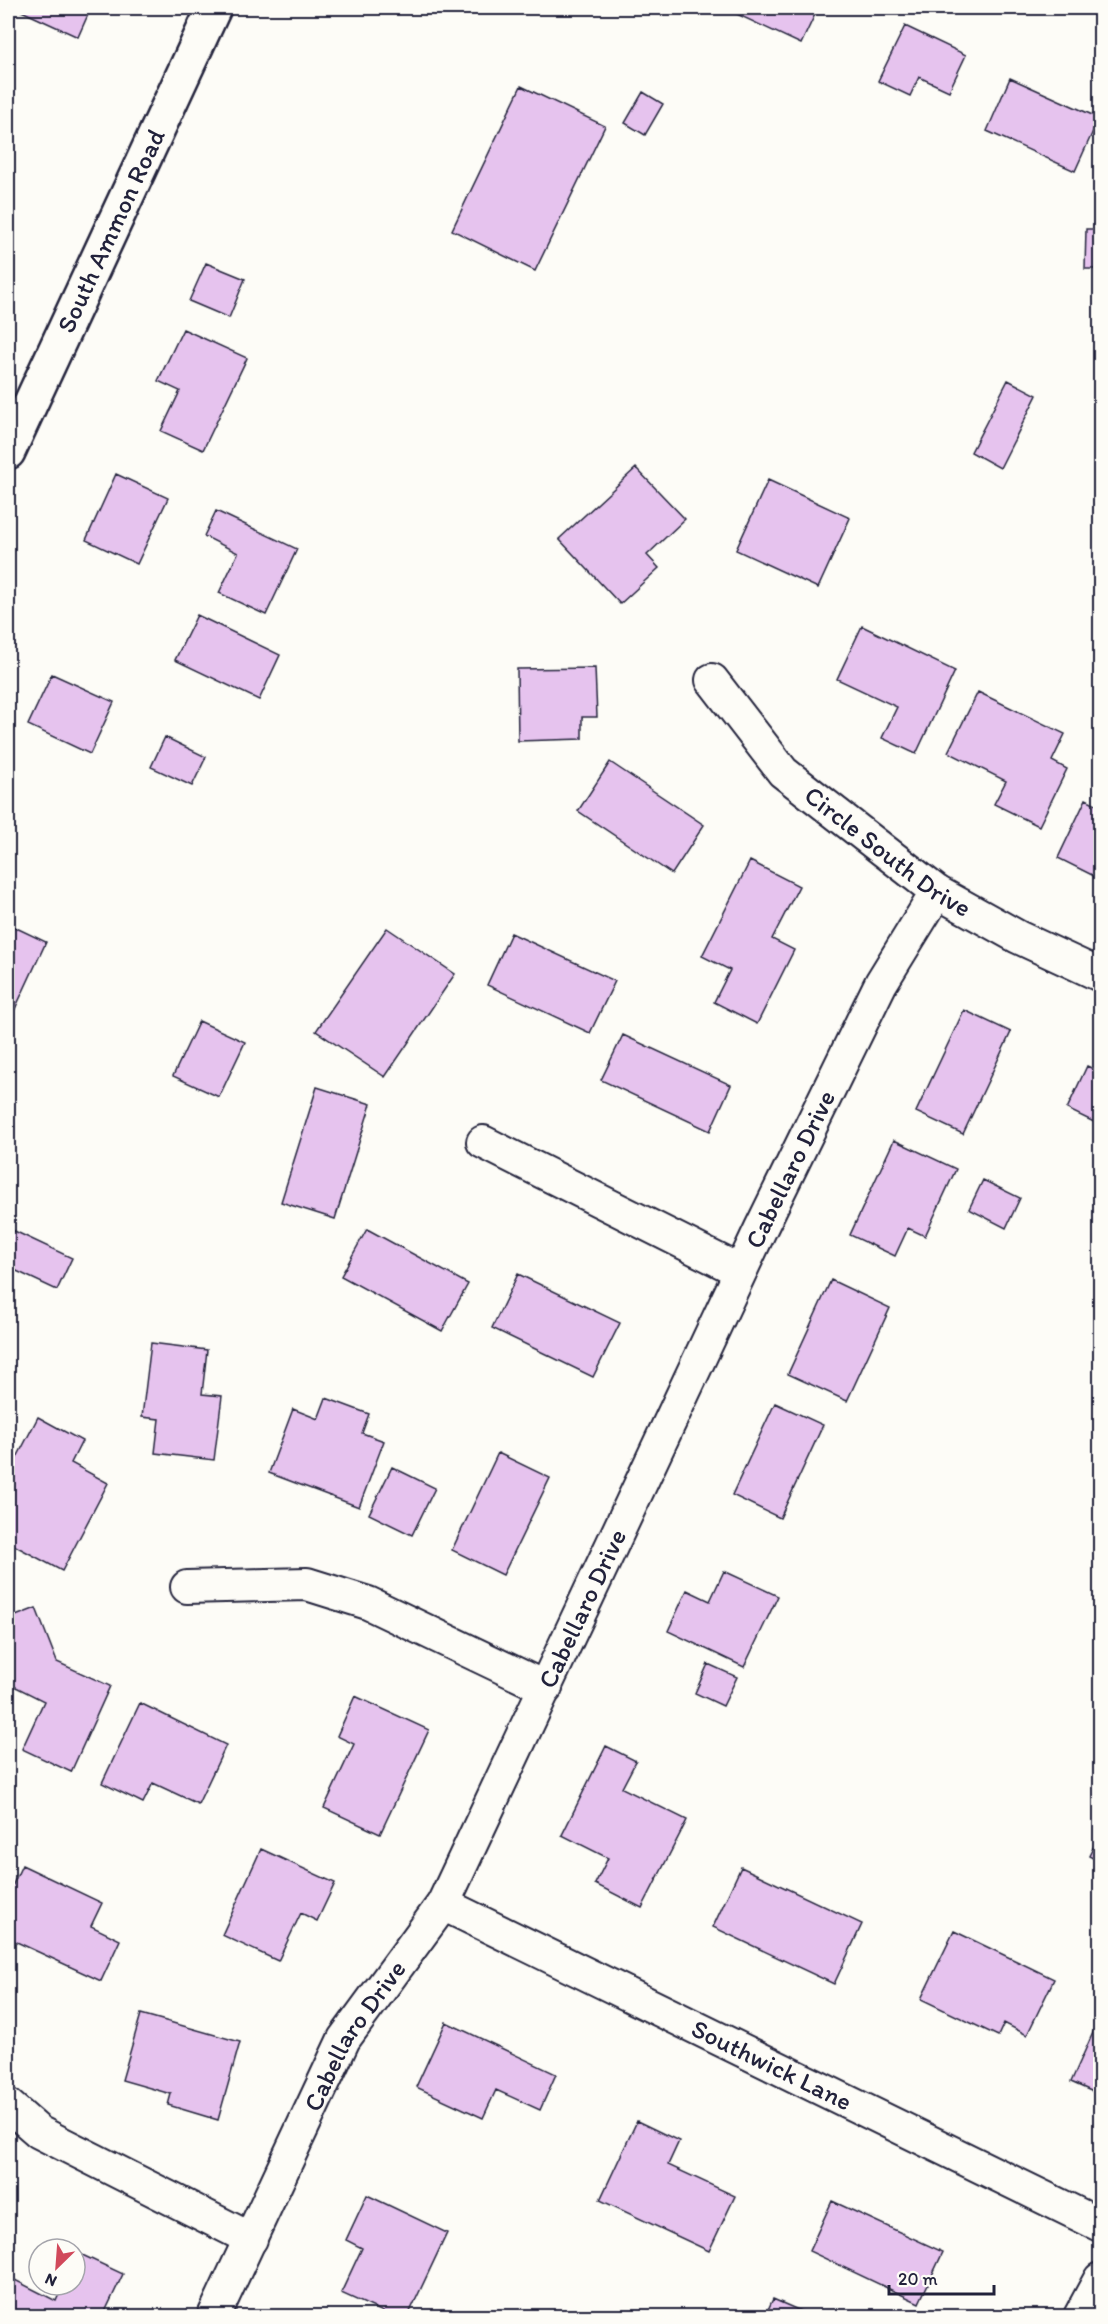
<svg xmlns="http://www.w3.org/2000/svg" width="1108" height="2324" font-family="Itim,sans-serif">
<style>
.building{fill:#e6c3ee;stroke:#22223b;stroke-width:1.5}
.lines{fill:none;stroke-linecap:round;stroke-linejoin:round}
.street-casing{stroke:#22223b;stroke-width:36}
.secondary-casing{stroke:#22223b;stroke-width:38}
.street{stroke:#fdfcf7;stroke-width:32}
.secondary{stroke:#fdfcf7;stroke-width:33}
.labels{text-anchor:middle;stroke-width:4.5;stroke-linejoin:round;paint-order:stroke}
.street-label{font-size:26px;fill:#22223b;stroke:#fdfcf7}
</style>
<rect width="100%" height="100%" fill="#fdfcf7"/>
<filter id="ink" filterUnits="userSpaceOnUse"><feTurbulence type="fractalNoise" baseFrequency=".0167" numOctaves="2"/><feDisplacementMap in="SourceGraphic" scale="12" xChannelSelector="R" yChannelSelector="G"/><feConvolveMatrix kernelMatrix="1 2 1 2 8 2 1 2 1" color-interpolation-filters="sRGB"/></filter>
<g filter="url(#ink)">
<path class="building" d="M15 8H91L78 37Z
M724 8H818L801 44Z
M905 26 966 55 949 91 919 77 910 96 878 81Z
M1010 78 1099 118 1075 171 987 131Z
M521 86 605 126 535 271 452 230Z
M643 92 663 104 645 135 625 123Z
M1086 229H1100V269H1085Z
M206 263 245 279 229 318 189 301Z
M183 329 247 358 203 450 161 431 180 391 158 381Z
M1008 380 1037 395 1000 468 971 452Z
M636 468 685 519 647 555 659 568 620 604 559 539Z
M116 474 168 498 137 564 86 540Z
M768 480 850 518 818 588 736 550Z
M216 511 297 549 266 615 219 593 238 553 204 536Z
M197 615 280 655 259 700 175 660Z
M862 626 955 671 916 754 882 738 897 707 837 679Z
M595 668 597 717H582V739L518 741 517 669Z
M52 674 114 702 90 754 28 725Z
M978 692 1065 734 1052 761 1067 769 1039 826 994 804 1006 781 948 752Z
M165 737 206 757 192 786 151 767Z
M610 762 704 825 672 874 578 811Z
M1086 799 1100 806V879L1058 858Z
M750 861 799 886 772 939 794 950 757 1024 714 1002 730 970 702 956Z
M8 924 46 942 8 1024Z
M387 928 455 974 385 1077 316 1031Z
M511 933 615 981 590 1033 487 985Z
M964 1010 1011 1032 963 1134 916 1112Z
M199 1021 245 1042 219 1097 173 1076Z
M623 1035 731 1085 710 1131 601 1080Z
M1087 1066 1100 1072V1125L1067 1109Z
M317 1087 371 1104 335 1219 281 1202Z
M894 1140 956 1169 925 1236 908 1228 895 1256 850 1235Z
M983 1180 1020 1198 1006 1228 969 1209Z
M8 1228 72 1258 57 1290 8 1267Z
M367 1229 468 1284 442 1331 341 1276Z
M518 1274 620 1323 593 1377 492 1328Z
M831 1280 890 1308 847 1401 788 1374Z
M151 1343 207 1350 202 1394 222 1396 214 1460 155 1453 159 1419 142 1417Z
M326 1398 369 1414 362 1433 384 1441 359 1507 269 1473 293 1409 318 1419Z
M775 1403 823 1425 780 1518 732 1495Z
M38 1417 82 1441 71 1463 108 1483 62 1571 8 1542V1475Z
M498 1453 550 1478 503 1575 452 1550Z
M392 1467 435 1488 412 1535 369 1514Z
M724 1571 778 1596 744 1667 668 1631 687 1590 710 1601Z
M36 1608 57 1662 110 1686 71 1772 22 1749 44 1701 8 1683V1619Z
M708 1664 737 1677 723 1706 695 1693Z
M355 1696 429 1730 380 1834 324 1808 354 1744 337 1736Z
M140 1703 226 1745 198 1804 153 1783 143 1803 102 1783Z
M606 1746 636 1761 622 1788 687 1820 642 1908 595 1884 608 1858 562 1835Z
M1100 1834V1862L1089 1856Z
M261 1849 335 1883 317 1921 301 1913 278 1961 222 1935Z
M22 1865 102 1903 91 1926 120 1940 101 1981 8 1938V1895Z
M741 1867 862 1924 834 1984 713 1927Z
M954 1931 1054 1979 1027 2035 1004 2023 998 2036 921 1999Z
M141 2014 240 2042 218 2120 168 2105 171 2094 122 2080Z
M1100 2017V2095L1071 2082Z
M446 2022 556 2074 540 2110 496 2090 483 2118 416 2087Z
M637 2121 679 2141 668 2165 735 2196 709 2251 600 2200Z
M367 2195 447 2233 408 2316H392L341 2293 362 2248 346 2240Z
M832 2201 943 2252 919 2303 809 2251Z
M78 2253 123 2274 103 2316H8V2290L13 2279 56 2301 63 2285H75V2260Z
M773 2299 812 2316H765Z"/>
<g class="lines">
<defs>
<g id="street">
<path id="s1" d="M712 680 783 772 937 892 1018 937 1100 975"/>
<path d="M483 1142 740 1271"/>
<path d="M187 1587 307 1584 368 1603 546 1688"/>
<path id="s2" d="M443 1904 1100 2225"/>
<path d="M8 2105 39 2132 251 2239"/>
<path id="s3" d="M214 2316 344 2039 443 1904 761 1228 881 983 937 892"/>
<path d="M1080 2316 1100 2279"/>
</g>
<g id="secondary">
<path id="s4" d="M8 452 214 8"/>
</g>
</defs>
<use href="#street" class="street-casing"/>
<use href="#secondary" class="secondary-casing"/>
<use href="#street" class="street"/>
<use href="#secondary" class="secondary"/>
</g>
</g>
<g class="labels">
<g class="street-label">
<text dy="9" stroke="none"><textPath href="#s4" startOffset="244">South Ammon Road</textPath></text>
<text dy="9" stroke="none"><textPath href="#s1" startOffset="248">Circle South Drive</textPath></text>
<text dy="9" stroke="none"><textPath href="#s3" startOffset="1286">Cabellaro Drive</textPath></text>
<text dy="9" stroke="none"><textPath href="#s3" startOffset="800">Cabellaro Drive</textPath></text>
<text dy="9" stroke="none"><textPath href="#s3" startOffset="314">Cabellaro Drive</textPath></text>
<text dy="9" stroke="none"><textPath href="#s2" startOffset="366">Southwick Lane</textPath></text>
</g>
</g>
<rect width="1108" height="2324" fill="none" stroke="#fdfcf7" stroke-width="30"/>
<rect x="15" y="15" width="1078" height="2294" fill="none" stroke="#22223b" stroke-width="2" filter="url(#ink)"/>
<g transform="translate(57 2267) rotate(205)"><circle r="28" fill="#fdfcf7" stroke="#a5a5ac" stroke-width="1.5"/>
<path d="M0-4.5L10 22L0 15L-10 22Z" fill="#d1495b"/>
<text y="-9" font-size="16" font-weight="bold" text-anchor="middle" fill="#22223b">N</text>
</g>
<path d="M889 2285v9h105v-9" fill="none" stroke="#22223b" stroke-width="3"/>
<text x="898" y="2285" font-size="18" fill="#22223b" stroke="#fdfcf7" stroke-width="4.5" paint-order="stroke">20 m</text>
</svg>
